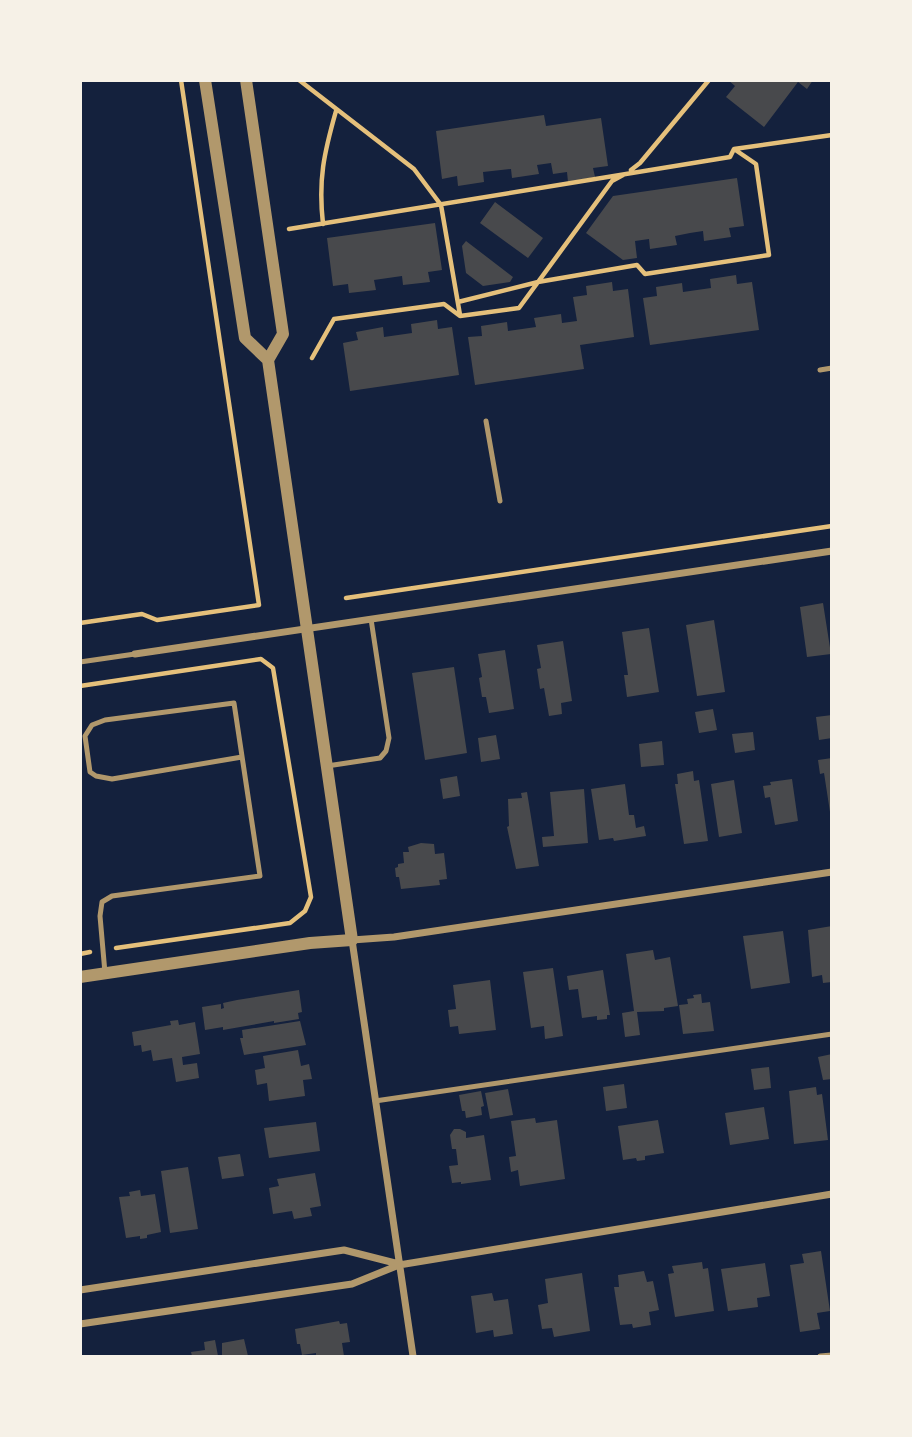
<svg xmlns="http://www.w3.org/2000/svg" width="912" height="1437" font-family="Figtree,sans-serif">
<style>
.building{fill:#48494c}
.lines{fill:none;stroke-linecap:round;stroke-linejoin:round}
.path{stroke:#e5c07b;stroke-width:4.5}
.service{stroke:#b1986c;stroke-width:5}
.minor{stroke:#b1986c;stroke-width:7}
.tertiary{stroke:#b1986c;stroke-width:12}
</style>
<rect width="100%" height="100%" fill="#14213d"/>
<path class="building" d="M728 80H813L807 89 798 82 764 127 726 97 735 86Z
M544 115 546 126 601 118 608 166 593 168 595 177 568 182 567 172 553 174 551 163 537 165 539 174 512 178 511 169 483 172 484 182 458 186 457 176 442 179 436 131Z
M737 178 744 226 729 228 731 237 704 241 703 231 690 233 675 236 677 245 650 249 649 239 635 241 637 258 623 260 586 233 613 196Z
M495 202 543 238 528 258 480 223Z
M435 223 442 270 428 272 430 282 403 285 402 276 374 280 376 290 349 293 348 284 333 286 327 238Z
M466 241 513 277 510 282 483 286 466 273 462 246Z
M736 275 737 284 752 282 759 330 650 345 643 298 657 296 656 287 682 283 683 292 711 288 710 279Z
M612 282 613 291 628 289 634 337 580 345 584 369 475 385 468 337 482 336 481 326 507 322 508 331 536 327 534 318 561 314 562 323 577 321 573 297 587 295 586 286Z
M437 320 438 329 452 327 459 375 350 391 343 343 358 340 356 332 383 327 384 337 412 333 411 324Z
M823 603 831 654 807 657 800 607Z
M714 620 725 692 697 696 686 625Z
M649 628 659 692 627 697 624 675H628L622 632Z
M563 641 572 701 561 703 562 714 549 716 544 688 540 689 537 669 541 668 537 645Z
M505 650 514 709 489 713 486 697H482L479 678 482 677 478 654Z
M454 667 467 753 425 760 412 673Z
M713 709 717 730 699 733 695 712Z
M832 715V738L819 740 816 717Z
M753 732 755 750 735 753 732 734Z
M496 735 500 759 481 762 478 738Z
M662 741 664 765 641 767 639 744Z
M832 758V812H830L824 773 820 774 818 760Z
M693 771 694 781 699 780 708 841 684 844 675 784H678L677 774Z
M457 776 460 796 443 799 440 779Z
M792 779 798 821 775 825 770 797 765 798 763 786 771 785 770 782Z
M734 780 742 833 719 837 711 784Z
M625 784 629 815H634L636 828 644 826 646 836 614 841 613 838 599 840 591 789Z
M584 789 588 843 543 847 542 837 554 836 550 792Z
M527 792 539 866 516 869 507 827 509 826 508 799 522 798 521 793Z
M421 843 434 844 435 854 444 853 447 879 439 880 440 885 401 889 399 877H396L395 868 398 867V864L404 863 403 852H409L408 847Z
M832 926V982L823 983 822 975 812 977 808 930Z
M783 931 790 983 751 989 743 936Z
M653 950 655 960 670 957 678 1006 664 1008V1011L637 1012 640 1035 625 1037 622 1013 634 1011 626 954Z
M553 968 563 1036 545 1039 544 1026 531 1028 523 972Z
M603 970 610 1015H607V1019L597 1020V1016L582 1018 578 989 569 990 567 976Z
M490 980 496 1030 459 1034 458 1026 450 1027 448 1010 456 1009 453 985Z
M299 990 302 1012 298 1013 299 1019 274 1023V1021L223 1030V1027L205 1030 202 1007 221 1004V1009L224 1008 223 1003 237 1000Z
M701 994 702 1003 710 1002 714 1031 683 1034 679 1005 688 1004 687 999 694 998 693 995Z
M178 1020 179 1025 195 1022 200 1054 182 1057 183 1065 197 1063 199 1078 176 1082 172 1058 153 1061 151 1050 142 1052 141 1045 134 1046 132 1032 171 1025 170 1021Z
M300 1021 306 1045 244 1055 240 1038H243L242 1030Z
M298 1050 301 1066 309 1064 312 1079 303 1080 305 1096 269 1101 267 1083 257 1085 255 1070 265 1068 263 1056Z
M832 1054V1079L823 1080 818 1057Z
M769 1067 771 1088 754 1090 751 1069Z
M624 1084 627 1108 606 1111 603 1087Z
M816 1087 817 1095 822 1094 828 1140 794 1144 789 1091Z
M508 1089 513 1115 490 1119 485 1093Z
M481 1091 484 1106 481 1107 482 1115 466 1118 465 1111H462L459 1095Z
M764 1107 769 1139 730 1145 725 1113Z
M535 1118 536 1123 557 1120 565 1179 520 1186 518 1170 511 1172 509 1157 516 1156 511 1121Z
M658 1120 664 1153 645 1156V1160L637 1161 636 1158 623 1160 618 1126Z
M316 1122 320 1151 269 1158 264 1128Z
M454 1129H460L466 1132V1138L484 1135 491 1180 461 1184V1182L452 1183 449 1166 458 1165 456 1149H452L450 1135Z
M240 1154 244 1176 222 1179 218 1157Z
M188 1167 198 1229 170 1233 161 1171Z
M315 1173 321 1206 310 1208 312 1216 294 1219 292 1211 273 1214 269 1188 279 1186 277 1179Z
M140 1190 141 1196 155 1194 161 1232 147 1235V1238L140 1239V1236L126 1238 119 1197 130 1196 129 1192Z
M821 1251 830 1311 817 1313 820 1329 800 1332 790 1265 804 1263 802 1254Z
M702 1262 703 1269 708 1268 714 1311 675 1317 668 1274 674 1273 672 1266Z
M765 1263 770 1296 757 1298 758 1307 728 1311 721 1269Z
M644 1271 647 1282 653 1281 659 1310 649 1312 651 1325 633 1328 632 1324 620 1325 614 1287H619L618 1275Z
M582 1273 590 1331 554 1337 552 1328 542 1329 538 1305 548 1303 545 1279Z
M492 1293 494 1301 508 1299 513 1334 494 1337 493 1330 476 1333 471 1296Z
M339 1321 340 1324 347 1323 350 1342 342 1343 344 1356H316V1353L302 1355 300 1344H297L295 1329Z
M244 1339 248 1356H222V1343Z
M215 1340 218 1356H192L191 1352 205 1350 204 1342Z"/>
<g class="lines">
<path class="path" d="M299 80 414 169 441 205 460 315
M831 80 832 81
M631 170 640 163 709 80
M323 224C318 180 324 153 336 111
M289 229 730 157 734 149 832 135
M458 302 538 282 637 265 645 274 769 255 756 164 734 149
M312 358 334 319 444 304 460 316 519 308 612 181 623 175
M346 598 832 526
M80 623 142 614 157 620 259 605 181 80
M80 686 261 659 273 668 311 897 305 911 290 923 116 948
M80 954 90 952"/>
<path class="service" d="M820 370 832 368
M486 421 500 501
M80 662 135 654
M327 766 380 758 386 751 389 738 371 619
M105 973 100 916 102 902 112 896 260 876 234 703 105 720 92 725 85 736 90 772 96 776 112 779 242 757
M375 1101 832 1034
M820 1356 832 1355"/>
<path class="minor" d="M135 654 832 551
M80 1290 344 1250 399 1264
M80 1324 352 1284 399 1265 832 1194
M413 1356 352 940 394 937 832 872"/>
<path class="tertiary" d="M246 80 283 334 268 360
M80 977 310 943 352 940 268 360 245 338 205 80"/>
</g>
<rect width="912" height="1437" fill="none" stroke="#f6f1e7" stroke-width="164"/>
</svg>
